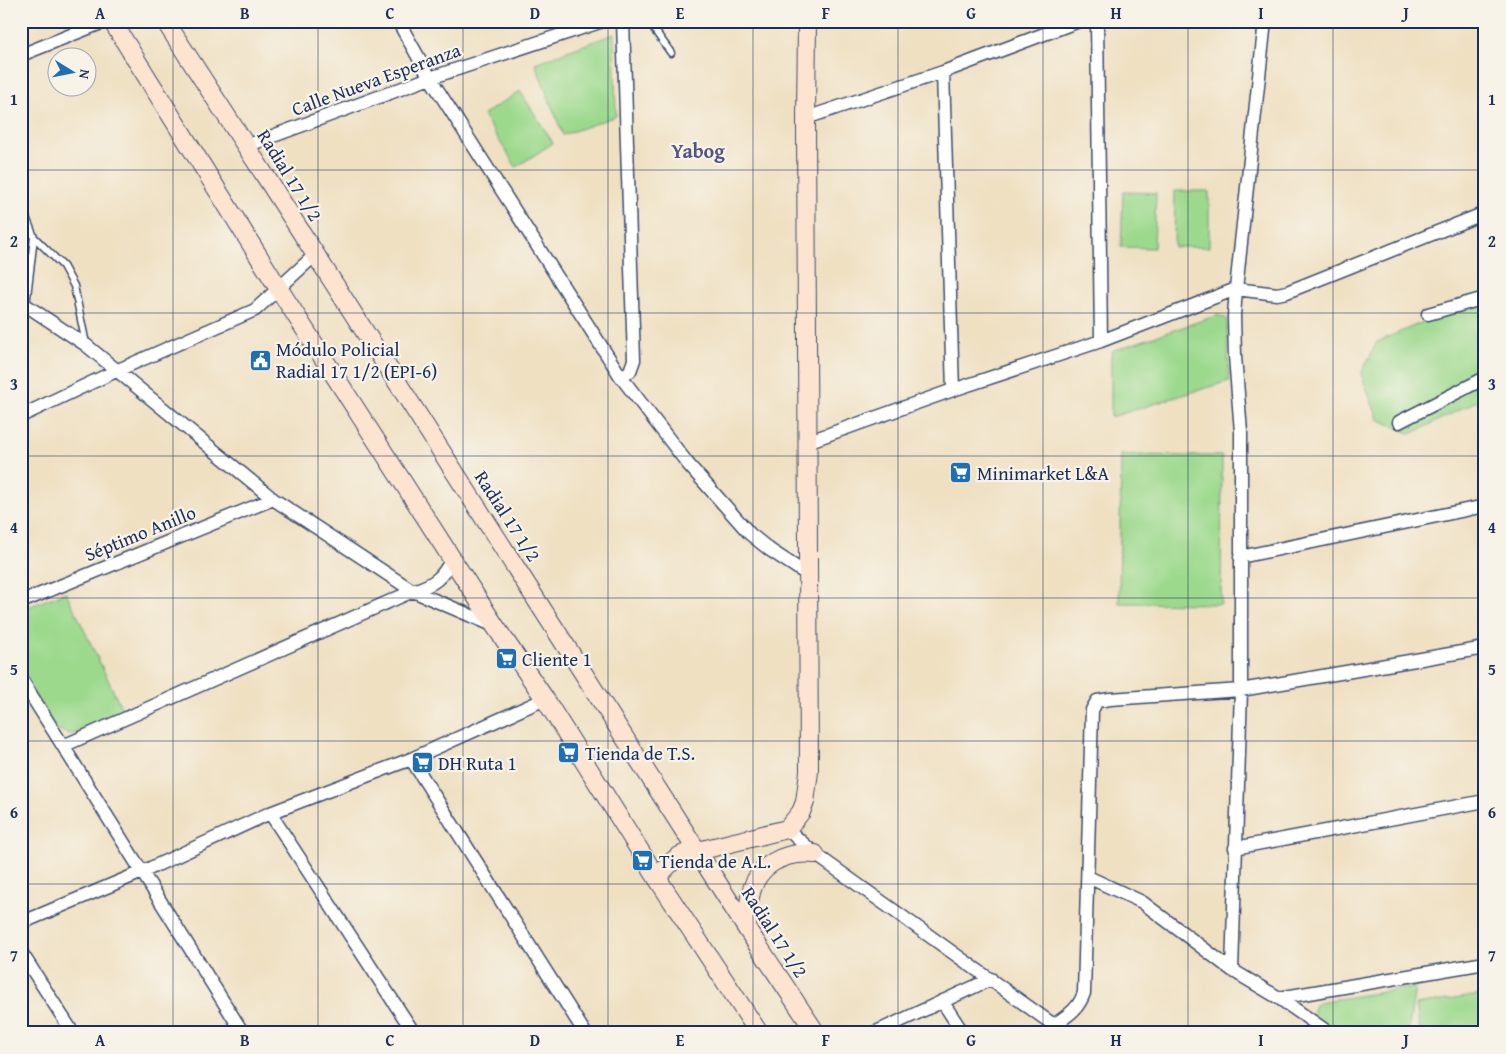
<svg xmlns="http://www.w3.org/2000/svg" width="1506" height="1054" font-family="'Gentium Book Plus',serif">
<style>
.park{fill:#9cd98d;stroke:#5c8476}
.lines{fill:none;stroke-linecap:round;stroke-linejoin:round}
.lane-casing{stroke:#3b4a6d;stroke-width:9}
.street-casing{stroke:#3b4a6d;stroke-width:15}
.secondary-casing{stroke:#3b4a6d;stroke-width:20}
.lane{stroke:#fff;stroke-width:6}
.street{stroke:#fff;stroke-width:12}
.secondary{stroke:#fde4d0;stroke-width:18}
.grid{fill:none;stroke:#1b2f5e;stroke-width:1;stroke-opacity:0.55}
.labels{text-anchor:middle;stroke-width:4.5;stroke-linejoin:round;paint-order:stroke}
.street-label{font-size:19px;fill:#1b2f5e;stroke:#f7f3e8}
.poi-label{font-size:19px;fill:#1b2f5e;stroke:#f7f3e8;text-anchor:start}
.neighbourhood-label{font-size:20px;font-weight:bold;fill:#515580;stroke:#f7f3e8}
.neatline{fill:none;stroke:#1b2f5e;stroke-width:2}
.grid-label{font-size:16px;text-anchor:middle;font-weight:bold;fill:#1b2f5e}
</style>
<rect width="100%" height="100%" fill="#f7f3e8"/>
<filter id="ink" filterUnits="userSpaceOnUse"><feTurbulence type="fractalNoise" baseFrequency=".02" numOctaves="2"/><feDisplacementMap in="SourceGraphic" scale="10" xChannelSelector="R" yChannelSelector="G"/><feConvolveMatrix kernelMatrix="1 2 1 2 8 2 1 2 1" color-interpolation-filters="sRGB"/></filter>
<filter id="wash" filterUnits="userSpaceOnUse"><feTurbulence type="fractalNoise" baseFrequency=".0096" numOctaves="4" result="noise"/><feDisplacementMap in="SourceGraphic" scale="20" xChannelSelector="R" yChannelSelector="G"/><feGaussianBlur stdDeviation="1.12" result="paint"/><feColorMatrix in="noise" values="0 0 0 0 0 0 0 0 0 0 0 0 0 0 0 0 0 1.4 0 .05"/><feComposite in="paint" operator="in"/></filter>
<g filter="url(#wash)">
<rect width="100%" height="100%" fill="#efe0c2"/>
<path class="park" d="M614 34 616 116 563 135 535 63Z
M520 91 553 143 516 167 483 115Z
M1175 191H1209V247H1174Z
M1123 192 1156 193 1154 248 1121 247Z
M1485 295V397L1411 434 1378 419 1361 374 1377 342Z
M1218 315 1227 319 1229 381 1111 417V357L1112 351Z
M1121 455 1222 456 1221 604 1119 603Z
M66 592 123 711 79 733C69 735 64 733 56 728L21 674V610Z
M1415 987 1408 1033H1332C1322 1025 1304 1015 1318 1002Z
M1480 995 1485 1033H1420L1416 1005Z"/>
</g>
<g filter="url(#ink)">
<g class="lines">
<defs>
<path id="lane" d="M648 21 671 53
M21 205 34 237 63 266 74 286 86 344
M26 305 34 237"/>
<path id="street" d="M398 21 430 78 621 377 688 464 750 534 770 550 808 575
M1097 21 1101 341
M21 55 106 21
M943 72 953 390
M806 118 943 72 1079 21
M246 146 430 78 603 21
M21 302 86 345 273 499 413 591 495 626
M1428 314 1485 298
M621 377 630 371 634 360 623 21
M21 416 118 370 255 310 315 255
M1399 422 1485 378
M807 442 953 390 1101 341 1236 289 1277 294 1287 292 1485 213
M1240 557 1485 506
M21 602 273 499
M21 679 243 1033
M63 746 413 591C435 584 442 578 452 559
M411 759 585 1033
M270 813 414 1033
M787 829 815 854 1065 1033
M1235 848 1485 801
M1088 877 1142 902 1232 970 1279 998 1329 1033
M21 923 142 872 270 813 411 759 545 699
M21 952 73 1033
M1232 970 1241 690V432L1235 356 1234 316 1236 289 1265 21
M1279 998 1485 963
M942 1001 963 1033
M1054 1025C1068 1015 1078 1010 1084 993L1092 710 1097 701 1110 699 1241 690 1485 648
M874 1033 991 979"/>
<path id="secondary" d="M112 21 279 289 495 626 545 699 657 878 759 1033
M165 21 246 146 747 929 816 1033
M657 878C668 865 679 851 698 851L787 829 801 812 805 802 809 771 806 118 807 21
M747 929C748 919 748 908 750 897 756 864 785 851 815 854"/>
</defs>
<use href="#lane" class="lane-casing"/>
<use href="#street" class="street-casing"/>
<use href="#secondary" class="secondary-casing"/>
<use href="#lane" class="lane"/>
<use href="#street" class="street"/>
<use href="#secondary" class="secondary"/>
</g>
</g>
<path class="grid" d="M173 21V1033M318 21V1033M463 21V1033M608 21V1033M753 21V1033M898 21V1033M1043 21V1033M1188 21V1033M1333 21V1033M21 170H1485M21 313H1485M21 456H1485M21 598H1485M21 741H1485M21 884H1485"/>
<defs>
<symbol id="civic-square" viewBox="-11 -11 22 22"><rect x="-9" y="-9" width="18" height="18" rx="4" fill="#1f6fb2" stroke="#f7f3e8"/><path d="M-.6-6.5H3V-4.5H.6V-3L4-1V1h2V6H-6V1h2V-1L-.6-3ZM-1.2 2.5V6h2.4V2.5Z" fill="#fff"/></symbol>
<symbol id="supermarket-square" viewBox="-11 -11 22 22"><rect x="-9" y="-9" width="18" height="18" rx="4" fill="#1f6fb2" stroke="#f7f3e8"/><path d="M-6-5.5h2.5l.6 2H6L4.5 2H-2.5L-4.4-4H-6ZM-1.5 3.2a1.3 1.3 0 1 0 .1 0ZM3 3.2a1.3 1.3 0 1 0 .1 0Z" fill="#fff"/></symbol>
</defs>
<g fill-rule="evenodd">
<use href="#civic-square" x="248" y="348" width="25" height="25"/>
<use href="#supermarket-square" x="948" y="460" width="25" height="25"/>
<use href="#supermarket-square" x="494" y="646" width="25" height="25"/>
<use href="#supermarket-square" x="556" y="740" width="25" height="25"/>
<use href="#supermarket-square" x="410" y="750" width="25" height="25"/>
<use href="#supermarket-square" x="630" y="848" width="25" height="25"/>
</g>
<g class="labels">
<g class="street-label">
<text transform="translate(376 79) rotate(-20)" y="7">Calle Nueva Esperanza</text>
<text transform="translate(290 175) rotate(58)" y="7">Radial 17 1/2</text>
<text transform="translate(508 516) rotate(57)" y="7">Radial 17 1/2</text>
<text transform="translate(140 533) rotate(-22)" y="7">Séptimo Anillo</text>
<text transform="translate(775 932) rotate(57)" y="7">Radial 17 1/2</text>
</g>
<g class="poi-label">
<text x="276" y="356">Módulo Policial<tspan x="276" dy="22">Radial 17 1/2 (EPI-6)</tspan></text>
<text x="977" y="480">Minimarket L&amp;A</text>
<text x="522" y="666">Cliente 1</text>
<text x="585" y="760">Tienda de T.S.</text>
<text x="438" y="770">DH Ruta 1</text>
<text x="659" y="868">Tienda de A.L.</text>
</g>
<g class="neighbourhood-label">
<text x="698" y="158">Yabog</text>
</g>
</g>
<rect width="1506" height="1054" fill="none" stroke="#f7f3e8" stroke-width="55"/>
<g transform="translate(72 72) rotate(100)"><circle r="24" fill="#f7f3e8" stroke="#9fa5b1"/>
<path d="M0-4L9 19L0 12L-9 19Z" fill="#1f6fb2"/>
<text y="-8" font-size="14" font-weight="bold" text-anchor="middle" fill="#1b2f5e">N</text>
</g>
<rect x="28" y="28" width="1450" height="998" class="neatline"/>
<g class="grid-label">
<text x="100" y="19">A</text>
<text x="245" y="19">B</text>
<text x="390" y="19">C</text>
<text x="535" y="19">D</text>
<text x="680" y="19">E</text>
<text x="826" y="19">F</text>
<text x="971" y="19">G</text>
<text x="1116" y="19">H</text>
<text x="1261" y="19">I</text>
<text x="1406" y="19">J</text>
<text x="14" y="105">1</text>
<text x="1492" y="105">1</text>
<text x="14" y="247">2</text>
<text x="1492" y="247">2</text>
<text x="14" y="390">3</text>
<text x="1492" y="390">3</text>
<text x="14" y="533">4</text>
<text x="1492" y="533">4</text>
<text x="14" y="675">5</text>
<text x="1492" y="675">5</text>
<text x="14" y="818">6</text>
<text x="1492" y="818">6</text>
<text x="14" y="961">7</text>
<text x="1492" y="961">7</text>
<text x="100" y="1046">A</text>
<text x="245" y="1046">B</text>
<text x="390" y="1046">C</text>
<text x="535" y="1046">D</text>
<text x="680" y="1046">E</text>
<text x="826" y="1046">F</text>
<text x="971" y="1046">G</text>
<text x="1116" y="1046">H</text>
<text x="1261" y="1046">I</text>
<text x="1406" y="1046">J</text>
</g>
</svg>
